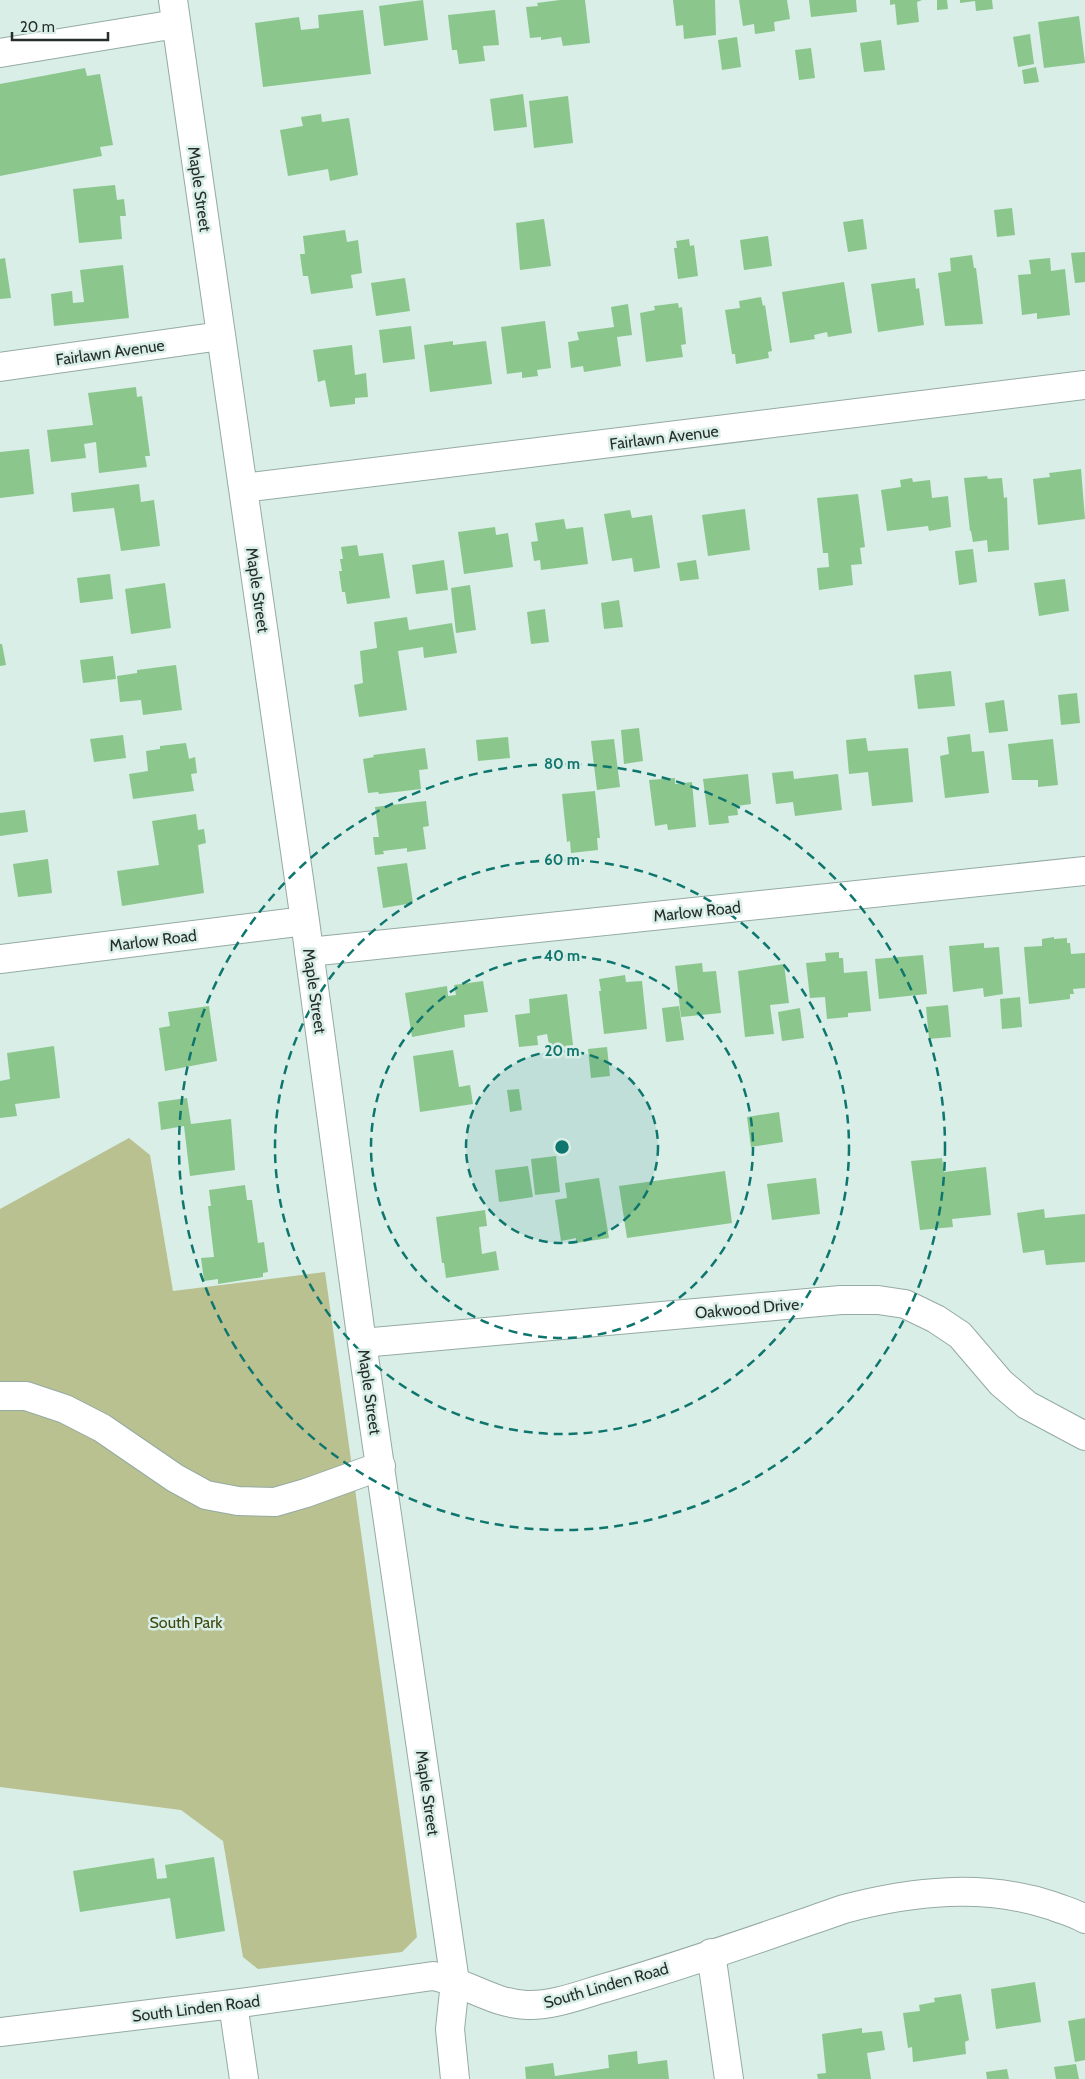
<svg xmlns="http://www.w3.org/2000/svg" width="1085" height="2079" font-family="Cabin,sans-serif">
<style>
.green{fill:#b9c190}
.building{fill:#8bc68d}
.lines{fill:none;stroke-linecap:round;stroke-linejoin:round}
.minor-casing{stroke:#95aaa3;stroke-width:30}
.minor{stroke:#fff;stroke-width:28}
.ring{fill:none;stroke:#0f766e;stroke-width:2.5;stroke-dasharray:9 6}
.labels{text-anchor:middle;stroke-width:5;stroke-linejoin:round;paint-order:stroke}
.street-label{font-size:16px;fill:#262e2c;stroke:#d8eee7}
.park-label{font-size:16px;fill:#42480f;stroke:#d8eee7}
.centre{fill:#0f766e;stroke:#d8eee7;stroke-width:2.5}
.ring-label{font-size:15px;text-anchor:middle;font-weight:bold;fill:#0f766e;stroke:#d8eee7;stroke-width:5;stroke-linejoin:round;paint-order:stroke}
</style>
<rect width="100%" height="100%" fill="#d8eee7"/>
<path class="green" d="M129 1138 150 1155 173 1291 325 1272 417 1937 402 1952 258 1969 243 1957 223 1841 181 1810 0 1787V1209Z"/>
<path class="building" d="M423 0 428 40 384 46 379 6Z
M560 0H585L590 43 563 46 561 37 541 40V37L530 38 526 7 538 6 537 3Z
M673 0H715L716 35 684 39 683 25 676 26Z
M739 0H787L790 19 774 22 775 31 755 34 754 24 743 26Z
M809 0H856L857 12 811 17Z
M890 0H922L917 2 919 22 897 25 895 4 890 5Z
M937 0H947L948 9 937 10Z
M960 0H992L993 9 976 11 975 1 960 3Z
M363 10 371 74 263 87 255 23 299 17 301 30 319 28 318 15Z
M495 10 499 45 483 46 485 61 459 64 457 50H452L448 15Z
M1079 16 1085 63 1044 68 1038 22Z
M1030 34 1034 64 1018 67 1013 37Z
M737 37 741 67 722 70 718 40Z
M881 40 885 70 864 72 860 43Z
M811 48 815 78 799 80 795 50Z
M1036 67 1039 82 1024 84 1022 70Z
M85 68 87 76 100 74 113 145 100 147 102 156 0 176V84Z
M523 94 527 127 494 131 490 99Z
M568 96 573 143 534 148 529 101Z
M321 114 322 122 349 118 358 175 330 181 328 169 288 176 280 130 303 126 301 117Z
M115 185 117 200 124 199 126 216H120L122 239 79 243 73 189Z
M1012 208 1015 235 997 237 994 210Z
M544 219 551 266 520 270 516 223Z
M863 219 867 249 848 252 843 222Z
M345 230 347 242 358 240 362 273 351 275 353 288 311 294 308 276H303L300 254H305L303 236Z
M768 236 772 266 744 270 740 240Z
M689 239 690 246 694 245 698 276 678 279 674 248H677L676 241Z
M1085 252V282L1075 283 1071 253Z
M972 255 974 268H976L983 324 945 326 938 273 951 271 950 258Z
M5 258 11 298 0 299V259Z
M1050 258 1051 271 1065 269 1070 315 1037 319V313L1022 315 1018 275 1031 274 1029 260Z
M123 265 129 318 54 326 51 294 72 291 73 303 84 302 80 270Z
M405 278 410 311 376 316 371 283Z
M915 278 916 289 919 288 924 325 878 332 871 284Z
M844 282 852 333 828 337 827 332 814 335 815 339 790 343 782 292Z
M761 297 763 306 765 305 772 351 768 352 769 358 736 364 735 354H732L725 310 740 308 739 301Z
M678 303 679 308 682 307 686 344 681 345 683 357 646 362 640 313 655 310 654 306Z
M628 304 632 335 617 337 621 366 584 372 583 366 571 368 568 342 579 340 577 332 614 327 611 307Z
M545 321 551 368 537 370 538 376 522 378V372L507 374 501 327Z
M411 326 415 359 383 363 379 330Z
M453 341V345L486 341 492 384 430 392 424 345Z
M352 345 355 375 366 373 368 397 355 398V404L330 407 325 380 318 382 313 350Z
M136 387 137 397 142 396 150 456H145L147 467 99 473 96 442 84 444 86 458 51 462 47 430 93 425 88 393Z
M29 449 34 494 0 498V452Z
M1081 469 1085 519 1038 525 1033 479 1050 477 1049 473Z
M987 476 988 479 1002 478 1004 498 1007 497 1009 550 988 552 987 540 973 542 971 531H970L964 478Z
M912 478 913 482 930 480 932 498 948 496 951 527 929 531 928 526 887 531 881 490 901 487 900 480Z
M139 484 141 502 154 500 160 546 121 551 114 508 73 512 71 493Z
M858 494 865 547 860 548 862 564 851 565 853 585 819 590 817 568 829 567 828 553H823L817 498Z
M745 509 750 550 708 556 702 515Z
M630 510 632 518 652 515 660 568 634 572 632 558 612 561 604 514Z
M564 519 566 529 583 527 588 564 541 570 540 560 534 561 531 542 538 541 535 523Z
M495 527 496 535 508 533 513 567 464 574 458 532Z
M357 545 359 556 383 553 390 598 347 604 345 592H342L339 571H342L340 559H343L341 547Z
M973 549 977 582 959 585 955 551Z
M444 560 448 590 416 594 412 565Z
M696 560 699 579 680 581 677 563Z
M110 574 113 599 80 603 77 578Z
M1065 579 1069 611 1039 616 1034 583Z
M165 583 171 628 131 634 125 589Z
M470 585 476 630 456 633 451 588Z
M619 600 623 627 604 629 601 603Z
M545 609 549 642 531 644 527 612Z
M407 617 409 630 452 623 457 653 424 658 423 647 398 651 407 710 359 717 354 685 363 683 360 651 377 648 374 622Z
M0 644H2L6 665 0 666Z
M113 656 116 679 83 683 80 660Z
M176 665 182 710 143 715 141 700 120 702 117 676 137 673V670Z
M951 671 955 706 918 709 914 675Z
M1077 693 1080 723 1061 725 1058 695Z
M1004 700 1008 731 989 733 985 703Z
M639 728 643 761 624 764 621 730Z
M970 734 972 752 984 751 989 793 945 798 940 756 949 754 947 737Z
M123 735 126 758 94 762 90 739Z
M508 737 510 758 478 761 476 740Z
M866 738 868 751 908 748 913 802 872 806 868 772 849 774 846 740Z
M614 739 620 787 597 790 591 741Z
M1053 739 1058 785 1038 787V780H1012L1008 744Z
M186 743 189 759 195 757 197 773 191 774 194 791 133 799 129 774 148 771 146 751 160 749V746Z
M425 748 428 769 419 770 421 789 379 794 378 792 368 793 363 759 374 757 373 755Z
M793 771 794 779 838 774 842 810 795 816 793 802 776 804 772 773Z
M748 774 751 804 737 806 738 815 728 816 729 823 709 825 703 779Z
M675 778V784L692 782 696 827 668 830 667 824 655 826 649 780Z
M595 791 600 838H597L598 850 571 853 570 841 567 842 562 794Z
M426 801 429 826 423 827 426 849 407 852V848L383 851 384 854 375 855 373 837H379L375 807Z
M25 810 28 832 0 836V813Z
M196 814 198 830 204 829 206 843 198 845 204 893 122 906 117 871 159 865 152 821Z
M48 859 52 893 18 897 13 864Z
M407 863 413 903 383 908 377 867Z
M1054 937V939L1067 938V943H1070L1071 954 1085 953V988L1073 989 1074 994H1070V999L1029 1004 1024 947 1042 946V939Z
M984 943V948L999 947 1003 994 984 997 983 988 953 992 949 946Z
M839 952V958H843L844 973 867 971 871 1011 848 1013V1017L827 1019 825 997 810 998 806 963 826 961 825 953Z
M923 955 927 994 879 999 875 959Z
M702 963 703 972 716 971 721 1013 681 1017 675 966Z
M784 964 789 1003 770 1005 774 1034 745 1037 738 971Z
M625 975 626 982 642 981 647 1029 604 1034 599 991H601L599 979Z
M483 981 488 1012 464 1015 465 1027 412 1037 405 993 447 986 448 996 456 995 454 985Z
M567 994 573 1045 550 1049 547 1034 537 1036 538 1045 519 1047 515 1015 530 1013 529 999Z
M1020 997 1022 1027 1002 1029 1000 999Z
M948 1005 951 1037 929 1039 926 1007Z
M209 1006 217 1061 165 1071 159 1028 170 1026 168 1012Z
M679 1006 684 1040 666 1042 662 1008Z
M800 1008 804 1038 782 1041 778 1012Z
M54 1046 60 1098 15 1104 17 1116 0 1118V1081L10 1079 7 1053Z
M607 1047 610 1076 591 1078 588 1049Z
M453 1050 459 1087 470 1085 473 1104 420 1112 413 1056Z
M519 1089 522 1110 510 1112 507 1090Z
M187 1098 191 1124 231 1119 235 1170 190 1176 184 1126 161 1130 158 1102Z
M779 1112 783 1142 751 1147 747 1117Z
M556 1156 560 1192 535 1195 531 1159Z
M942 1158 944 1172 986 1167 991 1215 952 1219 953 1227 920 1230 911 1161Z
M528 1166 533 1197 499 1202 495 1170Z
M725 1171 732 1223 627 1238 619 1186Z
M599 1178 609 1238 576 1243V1238L561 1241 555 1200 567 1198 565 1183Z
M816 1178 820 1214 772 1220 767 1184Z
M245 1185 247 1200H252L258 1243 264 1242 268 1272 263 1273V1277L218 1284V1279L204 1281 201 1258 214 1257 208 1206H211L209 1190Z
M1044 1209 1045 1218 1085 1214V1262L1046 1265 1044 1250 1023 1253 1017 1213Z
M485 1210 487 1226 479 1227 482 1254 496 1251 499 1270 446 1278 444 1263H442L436 1217Z
M214 1857 225 1931 176 1939 170 1898 80 1912 73 1871 154 1858 157 1879 167 1878 165 1865Z
M1035 1982 1041 2022 996 2029 991 1989Z
M961 1994 969 2040 965 2042 966 2054 913 2062 912 2047 908 2048 903 2013 920 2011 919 2005 935 2002 934 1998Z
M1085 2018V2060L1075 2062 1068 2021Z
M862 2028V2033L882 2031 885 2050 867 2053 871 2079H818L817 2074 826 2073 822 2034Z
M637 2051 638 2064 667 2060 669 2079H526L525 2067 553 2063 555 2076 609 2068 608 2055Z
M1076 2064 1079 2079H1056L1054 2067Z
M1007 2069 1009 2079H987L986 2072Z"/>
<g class="lines">
<defs>
<path id="minor" d="M173 0 305 921 362 1343 455 1982 450 2029 455 2079
M0 53 176 24
M0 367 221 336
M243 488 1085 385
M309 952 1085 871
M0 959 305 921
M362 1343 841 1300H878L905 1304 936 1319 960 1335 1001 1383 1027 1405 1085 1436
M0 1396H26L65 1409 102 1428 175 1478 206 1495 238 1501 275 1502 306 1493 381 1466
M711 1953 729 2079
M233 2004 244 2079
M0 2032 233 2004 433 1976C466 1982 493 2004 527 2005 554 2006 583 1994 608 1987 688 1964 766 1936 844 1909 912 1891 984 1883 1053 1906 1063 1910 1075 1913 1085 1919"/>
</defs>
<use href="#minor" class="minor-casing"/>
<use href="#minor" class="minor"/>
</g>
<circle cx="562" cy="1147" r="96" fill="#0f766e" fill-opacity=".12"/>
<g class="ring">
<circle cx="562" cy="1147" r="96"/>
<circle cx="562" cy="1147" r="191"/>
<circle cx="562" cy="1147" r="287"/>
<circle cx="562" cy="1147" r="383"/>
</g>
<g class="labels">
<g class="street-label">
<text transform="translate(200 189) rotate(82)" y="6">Maple Street</text>
<text transform="translate(110 352) rotate(-8)" y="6">Fairlawn Avenue</text>
<text transform="translate(664 437) rotate(-7)" y="6">Fairlawn Avenue</text>
<text transform="translate(258 590) rotate(82)" y="6">Maple Street</text>
<text transform="translate(697 911) rotate(-6)" y="6">Marlow Road</text>
<text transform="translate(153 940) rotate(-7)" y="6">Marlow Road</text>
<text transform="translate(315 991) rotate(82)" y="6">Maple Street</text>
<text transform="translate(747 1308) rotate(-5)" y="6">Oakwood Drive</text>
<text transform="translate(370 1392) rotate(82)" y="6">Maple Street</text>
<text transform="translate(428 1793) rotate(82)" y="6">Maple Street</text>
<text transform="translate(606 1985) rotate(-16)" y="6">South Linden Road</text>
<text transform="translate(196 2008) rotate(-7)" y="6">South Linden Road</text>
</g>
<g class="park-label">
<text x="186" y="1628">South Park</text>
</g>
</g>
<circle cx="562" cy="1147" r="8" class="centre"/>
<g class="ring-label">
<text x="562" y="769">80 m</text>
<text x="562" y="865">60 m</text>
<text x="562" y="961">40 m</text>
<text x="562" y="1056">20 m</text>
</g>
<path d="M12 32v8h96v-8" fill="none" stroke="#262e2c" stroke-width="2.5"/>
<text x="20" y="32" font-size="15" fill="#262e2c" stroke="#d8eee7" stroke-width="4" paint-order="stroke">20 m</text>
</svg>
